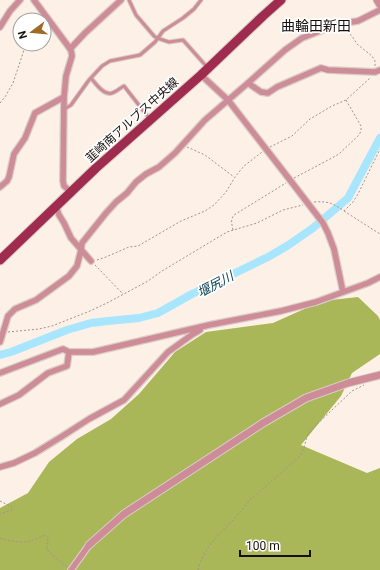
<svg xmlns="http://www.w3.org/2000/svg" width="380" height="570" font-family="Roboto,'Noto Sans JP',sans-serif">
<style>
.forest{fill:#a9b759}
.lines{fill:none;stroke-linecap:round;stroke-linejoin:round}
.river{stroke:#a7e6fe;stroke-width:8}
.service-casing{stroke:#d8ccc4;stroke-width:5}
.minor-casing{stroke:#d8ccc4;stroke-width:8}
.tertiary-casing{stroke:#d8ccc4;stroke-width:9}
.primary-casing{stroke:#d8ccc4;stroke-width:11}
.path{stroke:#9f948d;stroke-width:1;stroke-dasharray:2 2;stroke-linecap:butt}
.service{stroke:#cd8c98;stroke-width:3}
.minor{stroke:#cd8c98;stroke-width:5.5}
.tertiary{stroke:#cd8c98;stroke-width:7}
.primary{stroke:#9f2b4e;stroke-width:9}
.labels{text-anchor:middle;stroke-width:3.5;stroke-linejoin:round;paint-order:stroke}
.street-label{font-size:12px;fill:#150f0a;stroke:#fff}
.water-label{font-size:13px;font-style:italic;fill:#083f50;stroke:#fff}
.quarter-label{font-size:14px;fill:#150f0a;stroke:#fff}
</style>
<rect width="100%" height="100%" fill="#fdf0e7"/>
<path class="forest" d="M358 297 378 316 380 320V354L352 373 341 396 301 445 367 473 380 468V570H0V508L28 493 49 462 77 439 111 419 139 394 175 352 206 332 273 323 322 301Z"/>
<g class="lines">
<path class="river" d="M0 355 11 352 67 330 91 323 108 321 139 318 158 313 192 294 268 257 287 246 313 228 348 198 380 138"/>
<defs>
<path id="service" d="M129 0 136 15 154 36 157 38 169 42 183 40 207 67
M91 78C95 83 104 96 112 93 116 92 120 88 124 86L149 118
M63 110 71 105 89 80 102 66 110 61 140 55 155 42 163 31 183 18 194 9 201 0"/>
<path id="minor" d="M34 0 71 50 72 56 66 76 64 97 63 181 64 186 71 192
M0 27 10 11 20 0
M70 49 85 33 121 0
M201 75 228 100 290 180 323 223 328 233 334 249 343 292
M248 83 261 92 268 93 277 87 321 68 328 70 375 72 380 70
M0 187 7 181 9 177 14 154 25 138 35 113 64 97
M56 206 59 215 64 223 71 238 91 261
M0 342 8 316 15 309 36 300 69 276 77 266 81 250 82 243 106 213 116 202 127 193 136 182 146 174 159 167 175 153 205 120 248 83 285 50 302 38 338 24 358 21 380 10
M0 373 63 349 69 352H93L209 325 281 311 316 302 368 283 380 277
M0 404 19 395 48 373 67 366 69 352
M0 467 14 463 35 453 61 437 89 419 124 400 168 352 193 334 200 330
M71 570 89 545"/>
<path id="tertiary" d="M377 0 380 5
M89 545 124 514 263 423 306 398 348 383 380 375"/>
<path id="primary" d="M0 260 96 168 201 75 263 16 281 0"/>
</defs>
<use href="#service" class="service-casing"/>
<use href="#minor" class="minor-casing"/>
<use href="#tertiary" class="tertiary-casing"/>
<use href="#primary" class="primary-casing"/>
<path class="path" d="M35 20 38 13
M344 29 352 36 357 44 372 56 375 61V67
M0 103 5 97 13 83 26 44
M187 147 205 155 234 177
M270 147 292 136 310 119 332 106 346 100 370 78
M294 178 330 159 339 154 359 135 361 131V126L346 100
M314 202C328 201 333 203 344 211L353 202 358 194 380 149
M344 211 380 234
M233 230C232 224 230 220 234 215L286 183
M97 260 106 257 129 247 138 246 181 221 205 211 214 205 226 192 235 177 244 166 262 152
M95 265 123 294
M8 332 39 329 52 326 90 311 109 302 148 281 162 271 227 232 257 223 283 210 303 205
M0 501 12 507V510L0 514
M0 538C10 541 23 544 33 540 38 539 41 536 46 535L48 537 47 550 67 567
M198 570C205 540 233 525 249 501L299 457 304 448 307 436 312 429 352 391 364 385"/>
<use href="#service" class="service"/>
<use href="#minor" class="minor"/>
<use href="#tertiary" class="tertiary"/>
<use href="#primary" class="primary"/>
</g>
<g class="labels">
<g class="street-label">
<text transform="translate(132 120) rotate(-42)" y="4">韮崎南アルプス中央線</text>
</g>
<g class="water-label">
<text transform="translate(215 284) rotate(-28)" y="5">堰尻川</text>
</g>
<g class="quarter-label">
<text x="316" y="31">曲輪田新田</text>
</g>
</g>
<g transform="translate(32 32) rotate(254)"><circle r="19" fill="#ffffff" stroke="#a19f9d"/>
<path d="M0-3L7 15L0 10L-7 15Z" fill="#9f6b22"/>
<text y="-6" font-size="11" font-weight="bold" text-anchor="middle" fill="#150f0a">N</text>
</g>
<path d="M240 550v6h70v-6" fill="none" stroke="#150f0a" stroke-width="2"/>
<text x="246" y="550" font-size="12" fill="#150f0a" stroke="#ffffff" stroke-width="3" paint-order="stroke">100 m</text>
</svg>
